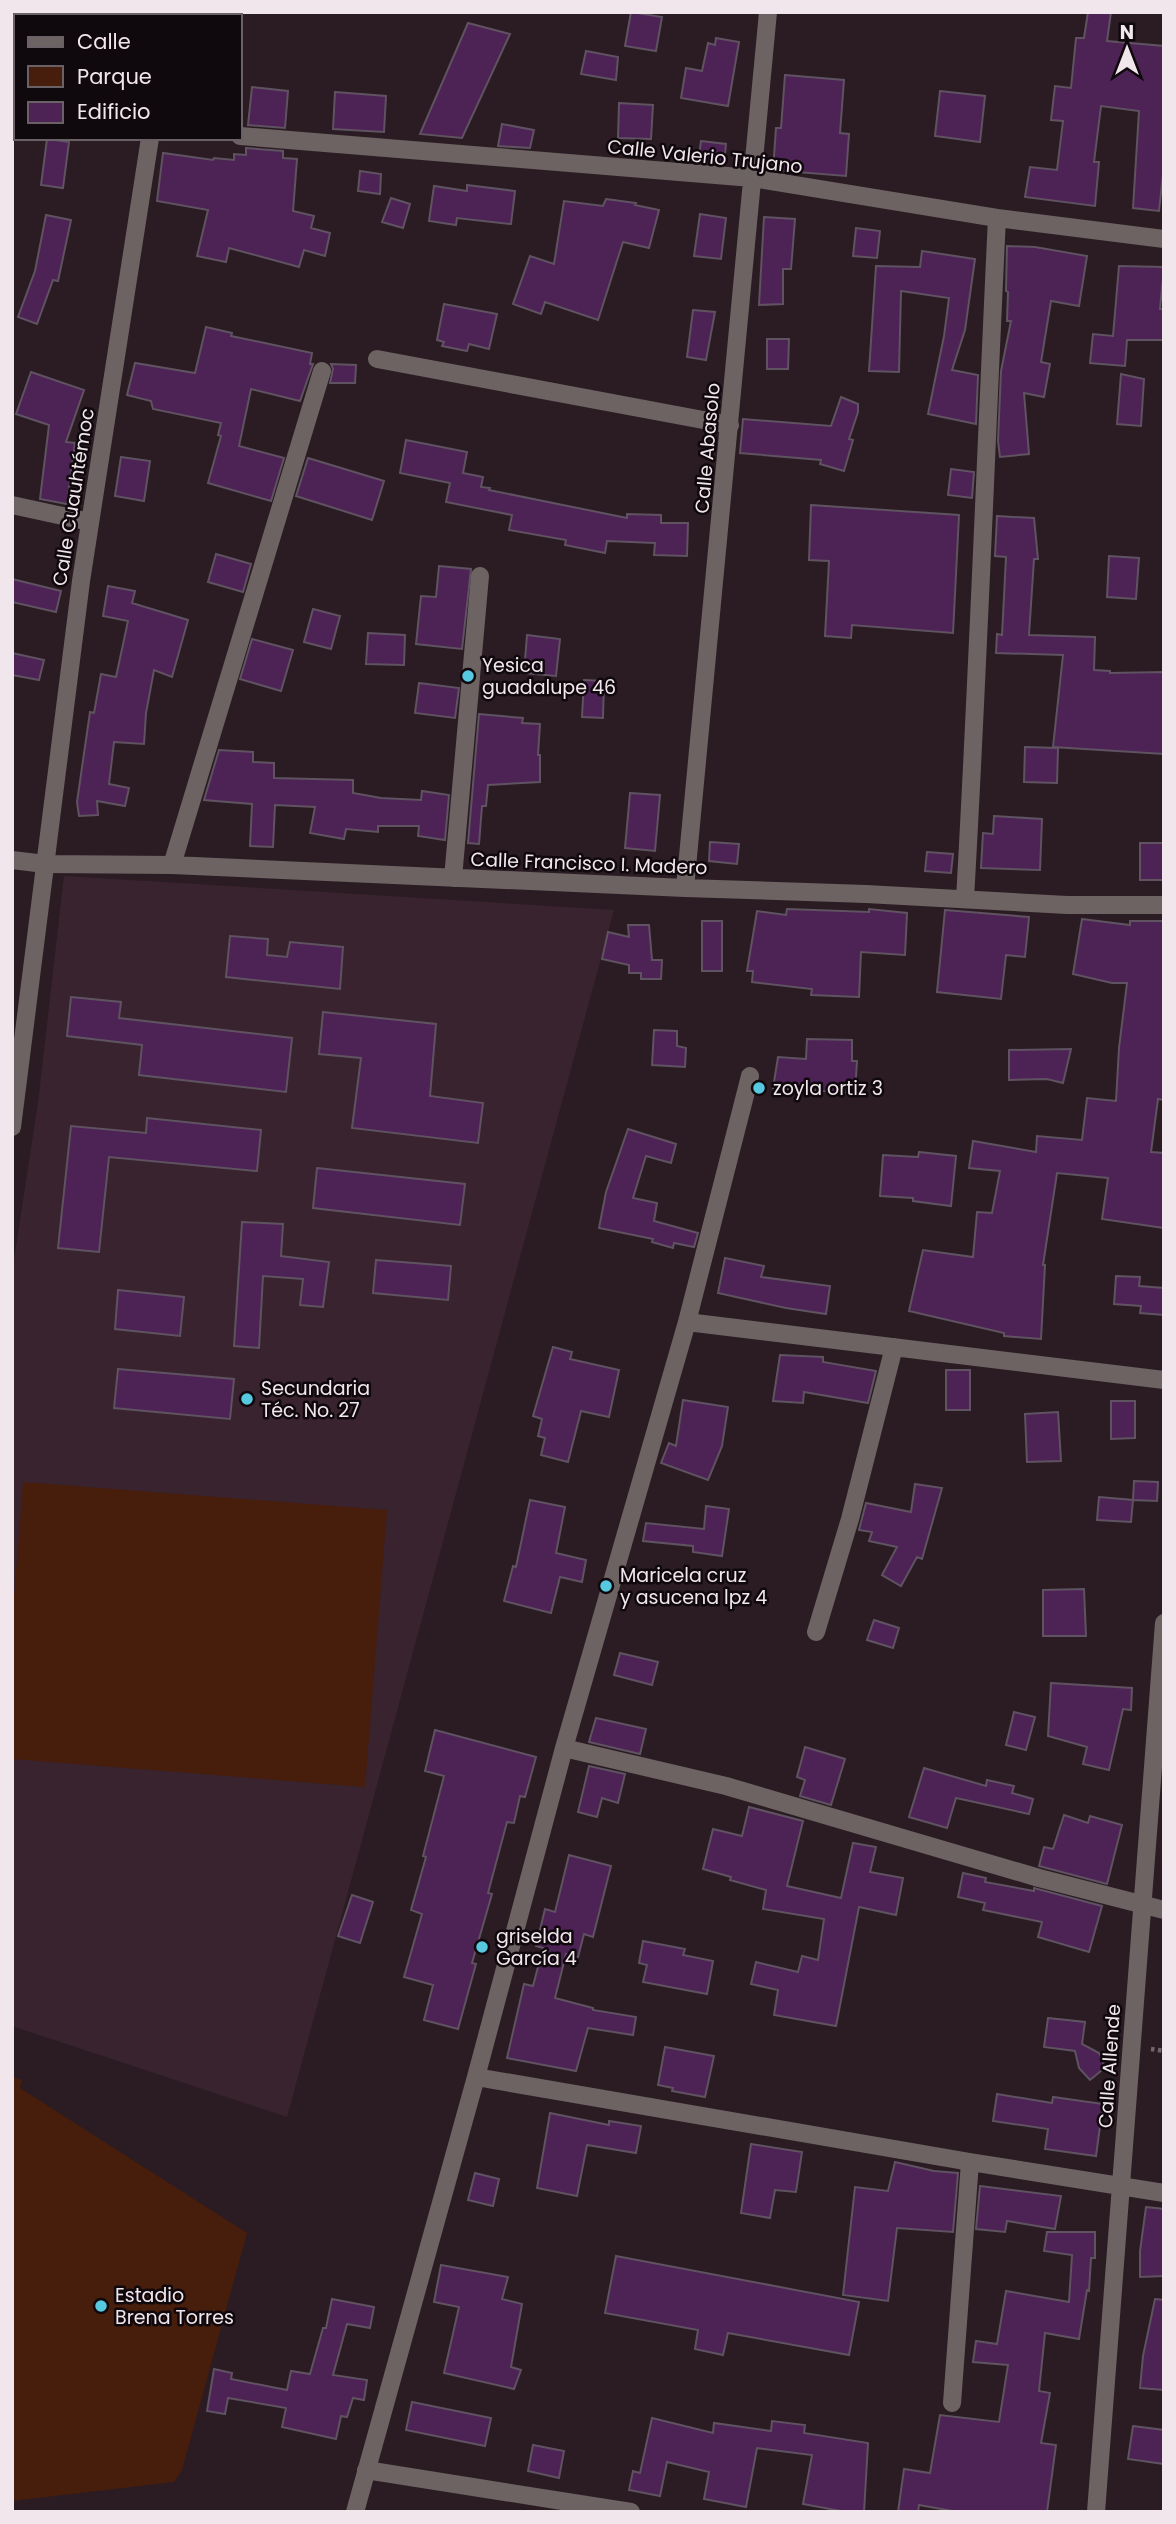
<svg xmlns="http://www.w3.org/2000/svg" width="1176" height="2524" font-family="Poppins,sans-serif">
<style>
.built{fill:#39232e}
.green{fill:#471d0b}
.building{fill:#4d2255;stroke:#5f5261;stroke-width:2}
.lines{fill:none;stroke-linecap:round;stroke-linejoin:round}
.path{stroke:#72646a;stroke-width:4.5;stroke-dasharray:3.5 3.5;stroke-linecap:butt}
.minor{stroke:#6d6363;stroke-width:18}
.tertiary{stroke:#6d6363;stroke-width:18}
.poi-dot{fill:#56c9e0;stroke:#0f080c;stroke-width:2.5}
.labels{text-anchor:middle;stroke-width:5;stroke-linejoin:round;paint-order:stroke}
.street-label{font-size:19px;fill:#f1e6eb;stroke:#0f080c}
.poi-label{font-size:19px;fill:#f1e6eb;stroke:#0f080c;text-anchor:start}
</style>
<rect width="100%" height="100%" fill="#2b1c23"/>
<path class="built" d="M64 876 614 910 287 2117 12 2026V1273L38 1103Z"/>
<path class="green" d="M23 1482 387 1510 365 1787 12 1759V1625Z
M12 2077 22 2080 20 2088 247 2233 182 2470 174 2482 12 2501Z"/>
<path class="building" d="M631 12 662 17 656 51 625 46Z
M1088 12H1111L1107 41 1164 46V165L1159 211 1133 208 1139 111 1101 106 1094 162H1099L1095 206 1025 197 1030 167 1057 170 1063 121 1051 120 1055 86 1071 88 1076 38H1084Z
M468 23 510 34 462 138 420 134Z
M716 38 739 42 728 106 681 98 686 68 702 71 708 43 715 45Z
M586 51 618 57 616 80 581 74Z
M785 75 844 80 840 133 849 134 846 176 773 170 776 128H781Z
M252 87 288 91 285 128 248 125Z
M940 91 985 96 980 142 935 136Z
M335 92 386 96 384 132 333 129Z
M619 103 653 105 651 139 618 138Z
M502 124 534 130 530 148 498 146Z
M47 139 69 142 63 188 41 185Z
M701 141 726 144 724 164 698 162Z
M246 148 283 151V158L297 159 293 211 314 216 311 228 330 233 325 256 304 250 299 267 229 248 226 262 197 256 208 210 157 201 163 153 213 160 214 158 234 160V154L246 155Z
M360 171 381 174 380 194 358 191Z
M467 185 515 191 511 224 457 218 456 225 429 221 434 186 467 191Z
M391 198 410 204 403 228 382 222Z
M606 199 636 203 635 205 659 210 649 248 623 242 598 320 545 302 541 314 513 304 530 256 554 264 564 201 603 206Z
M700 214 726 218 721 259 694 256Z
M46 215 71 220 58 281 53 280 37 324 18 317 35 271Z
M764 217 795 219 791 269H783V304L759 305Z
M856 228 880 231 877 258 853 256Z
M1007 246 1035 247 1087 256 1079 306 1051 301 1041 362 1050 364 1044 397 1024 393 1029 454 1000 457 998 441 1001 371 1011 321H1007L1008 292 1006 291Z
M922 251 975 259 965 330 952 370 978 375 976 424 928 414 944 336 949 298 901 291 899 372 869 371 876 266 920 267Z
M1119 266 1164 267 1160 309H1164V340H1127L1125 366 1090 363 1093 334 1113 336Z
M444 304 497 314 489 349 469 344 467 351 442 346 444 342 437 340Z
M693 310 715 312 706 360 687 357Z
M206 327 232 333 231 336 312 353 310 364H313L300 401 251 389 239 446 284 458 271 501 208 483 221 436 218 435 221 423 153 409 151 401 127 395 135 363 195 373Z
M767 339H789L788 369H767Z
M331 364 356 365 355 383H330L333 369Z
M31 372 84 390 66 442 75 443 67 504 40 499 49 425 16 414Z
M1121 374 1144 379 1141 426 1117 424Z
M841 397 858 404V412L849 439 853 440 844 471 820 464 821 460 740 453 743 419 831 426Z
M406 440 467 452 463 473 483 477 481 487 490 488 489 490 627 518V514L661 515V523H688L687 556 654 555 655 543 607 541 605 553 565 545 566 540 509 530 512 515 446 502 450 483 400 473Z
M121 457 150 461 144 501 115 496Z
M308 458 384 481 372 520 296 496Z
M951 469 974 472 972 498 948 495Z
M811 505 959 515 953 633 852 625 851 638 825 636 829 561 809 560Z
M997 516 1034 518 1038 559H1034L1029 635 1095 637 1094 670 1110 671V673L1164 672V754L1053 747 1063 655 996 653 997 634 1002 635 1006 557 995 556Z
M216 554 251 564 243 592 208 582Z
M1109 556 1139 558 1136 599 1107 597Z
M439 566 471 569 462 649 416 644 421 596 436 597Z
M12 579 61 591 56 612 12 602Z
M108 586 135 591 132 603 188 620 172 677 154 670 146 713 144 744 114 742 109 784 129 788 125 806 97 801 98 815 79 816 77 802 90 712 94 713 101 674 116 677 128 621 103 616Z
M313 609 340 616 331 649 304 642Z
M368 633 405 635 404 665 366 664Z
M527 635 560 639 556 676 524 673Z
M252 639 293 650 281 691 240 679Z
M12 653 44 660 39 680 12 675Z
M584 680 604 681 603 718 582 717Z
M419 683 459 688 455 718 415 713Z
M479 714 523 718 522 723 540 724 538 755H540V782L488 785 486 806H482L479 844 468 843Z
M1025 747 1058 748 1057 783 1024 782Z
M219 750 253 752V762L274 763V778L353 780V793L381 798 421 800 422 791 449 795 445 840 418 836 419 826H378V832L346 829 344 839 310 833 315 807 275 805 273 847 250 846 252 804 204 800Z
M630 793 660 795 655 851 625 848Z
M994 816 1042 819 1040 870 981 868 983 833 993 834Z
M710 842 739 844 737 864 709 861Z
M1140 843H1164V880H1140Z
M927 852 953 854 951 873 925 871Z
M787 909 869 912V909L907 913 905 955 861 952 859 997 811 995 812 989 752 982 753 971H747L757 911 786 915Z
M945 910 1029 917 1025 957 1006 955 1001 999 937 992Z
M1082 919 1130 925V921H1164V1100L1158 1099 1151 1152 1164 1153V1228L1102 1219 1108 1178 1057 1173 1043 1265H1045L1041 1339 1004 1336V1333L909 1311 923 1250 973 1257 977 1212 992 1213 1000 1171 969 1168 973 1141 1036 1152 1037 1136 1082 1140 1087 1098 1116 1101 1119 1048 1127 983H1112L1073 974Z
M702 921H722V971H702Z
M628 925H649L652 960H662L661 979H641V973H629V965L602 959 608 932 629 937Z
M230 936 268 939 267 955 287 957 290 942 343 947 340 989 226 977Z
M71 997 121 1002 119 1018 292 1038 286 1092 139 1075 142 1045 67 1036Z
M323 1012 436 1024 430 1096 483 1103 478 1143 352 1128 361 1058 319 1054Z
M654 1030 677 1031V1046L686 1048 685 1067 652 1065Z
M807 1039 852 1040V1061H857L855 1093 773 1088 778 1057 806 1059Z
M1071 1049 1063 1083 1047 1079 1009 1080V1050Z
M147 1118 261 1130 257 1171 109 1157 99 1252 58 1248 71 1126 146 1133Z
M628 1129 676 1144 671 1163 646 1156 633 1198 657 1203 654 1221 698 1233 694 1247 674 1243 673 1248 652 1242 653 1239 599 1228 606 1192Z
M919 1152 956 1156 951 1206 913 1201V1198L880 1196 883 1155 918 1157Z
M317 1168 465 1184 460 1225 313 1208Z
M242 1222 283 1224 281 1256 329 1262 323 1307 300 1305 303 1279 263 1276 259 1348 234 1346Z
M725 1258 764 1266 761 1277 830 1286 826 1314 786 1308 718 1293Z
M376 1260 451 1266 448 1300 373 1293Z
M1116 1276 1140 1277 1139 1286 1164 1288V1315L1140 1313 1141 1306 1114 1304Z
M118 1290 184 1297 180 1336 115 1329Z
M553 1347 572 1352 570 1359 619 1370 609 1417 581 1411 568 1462 541 1455 545 1438 538 1436 542 1419 533 1416Z
M780 1355 823 1357V1362L876 1371 868 1403 804 1392 803 1403 773 1401Z
M118 1369 234 1379 230 1419 114 1408Z
M946 1370H970V1410H946Z
M683 1400 728 1407 722 1446 708 1480 661 1463 669 1443 676 1446Z
M1111 1401H1135V1438L1111 1439Z
M1058 1412 1061 1461 1027 1462 1025 1414Z
M1134 1481 1158 1482 1157 1501 1133 1500Z
M915 1484 942 1488 922 1559 917 1557 901 1586 882 1575 897 1547 869 1541 872 1532 859 1530 866 1503 911 1512Z
M1099 1497 1133 1500 1131 1522 1097 1520Z
M530 1500 565 1507 556 1553 586 1560 582 1582 560 1577 551 1613 504 1601 513 1566 516 1567Z
M706 1506 729 1509 722 1556 693 1552V1546L643 1541 646 1523 704 1529Z
M1084 1589 1086 1636H1043V1590Z
M874 1620 899 1628 893 1648 867 1640Z
M620 1653 658 1662 652 1685 614 1675Z
M1051 1683 1132 1688 1131 1710 1123 1709 1109 1770 1083 1764 1087 1747 1048 1736Z
M1014 1712 1035 1717 1026 1750 1006 1745Z
M596 1718 646 1729 640 1754 589 1742Z
M435 1730 536 1757 525 1797 520 1796 514 1823 507 1822 488 1893 492 1894 472 1963 476 1964 458 2029 424 2020 433 1985 404 1977 422 1914 411 1910 426 1857 423 1856 444 1776 425 1771Z
M805 1747 845 1759 831 1805 800 1796 805 1780 797 1777Z
M589 1766 625 1774 618 1803 602 1798 597 1817 578 1812Z
M924 1768 986 1786 987 1780 1014 1786 1012 1793 1033 1799 1029 1814 956 1798 947 1828 909 1817Z
M749 1807 803 1821 787 1886 841 1898 853 1843 876 1847 870 1872 903 1878 896 1915 859 1907 836 2026 774 2015 778 1990 751 1984 756 1962 798 1972 802 1956 818 1960 824 1919 763 1909 766 1890 730 1880 731 1877 703 1869 713 1829 742 1836Z
M1064 1815 1088 1823 1090 1816 1122 1825 1107 1884 1039 1866 1044 1847 1053 1849Z
M569 1855 611 1866 593 1937 584 1934 578 1957 566 1954 555 1998 593 2008V2010L636 2017 633 2035 588 2028 576 2071 507 2058 524 1984 533 1986 543 1948 536 1946 545 1909 555 1912Z
M963 1873 986 1878 985 1882 1034 1891V1888L1102 1906 1089 1952 1038 1937 1042 1922 983 1910 985 1903 958 1897Z
M352 1895 373 1902 360 1943 338 1936Z
M643 1941 685 1949 683 1955 713 1961 707 1994 643 1982 647 1965 639 1963Z
M1048 2018 1085 2022 1082 2044 1099 2053 1104 2061 1101 2071 1090 2080 1079 2068 1075 2051 1044 2047Z
M665 2047 714 2056 705 2097 672 2091 673 2088 658 2085Z
M997 2094 1052 2103 1053 2097 1103 2104 1096 2156 1045 2149 1048 2129 993 2121Z
M550 2113 609 2125V2121L641 2126 636 2153 587 2145 577 2196 537 2188Z
M751 2144 802 2152 796 2192 775 2190 770 2218 741 2213Z
M895 2162 934 2171 958 2173 953 2232 897 2228 888 2301 843 2295 855 2187 888 2191Z
M475 2173 499 2179 493 2206 468 2200Z
M980 2186 1061 2196 1055 2229 1007 2221 1005 2232 976 2229Z
M1146 2207 1164 2209V2276L1140 2277V2251Z
M1047 2232H1095V2258H1091L1089 2291 1087 2290 1079 2339 1045 2333 1039 2391 1050 2393 1041 2443 1056 2445 1047 2512H958L919 2505 918 2512H898L904 2469 930 2473 940 2415 999 2422 1008 2365 973 2362 976 2341 997 2344 1006 2291 1069 2302 1072 2255 1044 2251Z
M616 2256 859 2302 849 2355 728 2333 723 2355 695 2349 698 2330 605 2313Z
M441 2265 508 2277 502 2299 522 2304 511 2367 521 2370 514 2389 444 2373 459 2307 434 2302Z
M332 2299 374 2307 370 2328 347 2324 333 2375 367 2380 364 2400 353 2398 347 2417 341 2416 336 2439 282 2427 286 2408 228 2398 225 2414 207 2411 214 2369 232 2373 231 2379 287 2390 291 2371 310 2374 323 2328H326Z
M1155 2299 1164 2300V2390L1140 2388 1143 2356Z
M412 2402 491 2418 485 2446 406 2430Z
M652 2418 713 2433 714 2423 771 2431 772 2421 805 2425 804 2433 868 2443 864 2512H846L803 2504 812 2455 757 2448 746 2507 704 2499 709 2472 667 2462 660 2496 629 2490 633 2471 640 2473Z
M1133 2426 1164 2430V2464L1128 2459Z
M533 2445 564 2451 559 2478 528 2471Z"/>
<g class="lines">
<path class="path" d="M1151 2049 1164 2051"/>
<path class="minor" d="M12 114 16 115
M240 136 752 178 997 218 1164 239
M377 359 730 425
M12 505 90 522
M12 860 45 864 172 865 685 888 866 894 1067 905H1164
M172 865 322 371
M453 878 480 576
M685 888 768 12
M965 899C978 672 986 445 997 218
M687 1322 1164 1380
M816 1632 850 1519 894 1347
M564 1748 726 1786 1039 1878 1164 1910
M476 2077 970 2162 1164 2193
M952 2403 970 2162
M366 2470 631 2512
M355 2512 476 2077 564 1748 687 1322 750 1076
M1096 2512 1164 1623"/>
<path class="tertiary" d="M162 16V12
M12 1127 81 581 150 138"/>
</g>
<g class="poi-dot">
<circle cx="468" cy="676" r="7"/>
<circle cx="759" cy="1088" r="7"/>
<circle cx="247" cy="1399" r="7"/>
<circle cx="606" cy="1586" r="7"/>
<circle cx="482" cy="1947" r="7"/>
<circle cx="101" cy="2306" r="7"/>
</g>
<g class="labels">
<g class="street-label">
<text transform="translate(705 156) rotate(6)" y="7">Calle Valerio Trujano</text>
<text transform="translate(707 448) rotate(-85)" y="7">Calle Abasolo</text>
<text transform="translate(73 497) rotate(-81)" y="7">Calle Cuauhtémoc</text>
<text transform="translate(589 863) rotate(2)" y="7">Calle Francisco I. Madero</text>
<text transform="translate(1109 2066) rotate(-86)" y="7">Calle Allende</text>
</g>
<g class="poi-label">
<text x="482" y="672">Yesica<tspan x="482" dy="22">guadalupe 46</tspan></text>
<text x="773" y="1095">zoyla ortiz 3</text>
<text x="261" y="1395">Secundaria<tspan x="261" dy="22">Téc. No. 27</tspan></text>
<text x="620" y="1582">Maricela cruz<tspan x="620" dy="22">y asucena lpz 4</tspan></text>
<text x="496" y="1943">griselda<tspan x="496" dy="22">García 4</tspan></text>
<text x="115" y="2302">Estadio<tspan x="115" dy="22">Brena Torres</tspan></text>
</g>
</g>
<rect width="1176" height="2524" fill="none" stroke="#f1e6eb" stroke-width="28"/>
<rect x="14" y="14" width="228" height="126" fill="#0f080c" stroke="#696165" stroke-width="2"/>
<rect x="28" y="37" width="35" height="10" fill="#6d6363" stroke="#696165" stroke-width="2"/>
<text x="77" y="49" font-size="21" fill="#f1e6eb">Calle</text>
<rect x="28" y="66" width="35" height="21" fill="#471d0b" stroke="#696165" stroke-width="2"/>
<text x="77" y="84" font-size="21" fill="#f1e6eb">Parque</text>
<rect x="28" y="102" width="35" height="21" fill="#4d2255" stroke="#696165" stroke-width="2"/>
<text x="77" y="119" font-size="21" fill="#f1e6eb">Edificio</text>
<g transform="translate(1127 49)" stroke="#0f080c" stroke-width="5" paint-order="stroke">
<path d="M0-5L12 26L0 18L-12 26Z" fill="#f1e6eb"/>
<text y="-10" font-size="19" font-weight="bold" text-anchor="middle" fill="#f1e6eb">N</text>
</g>
</svg>
